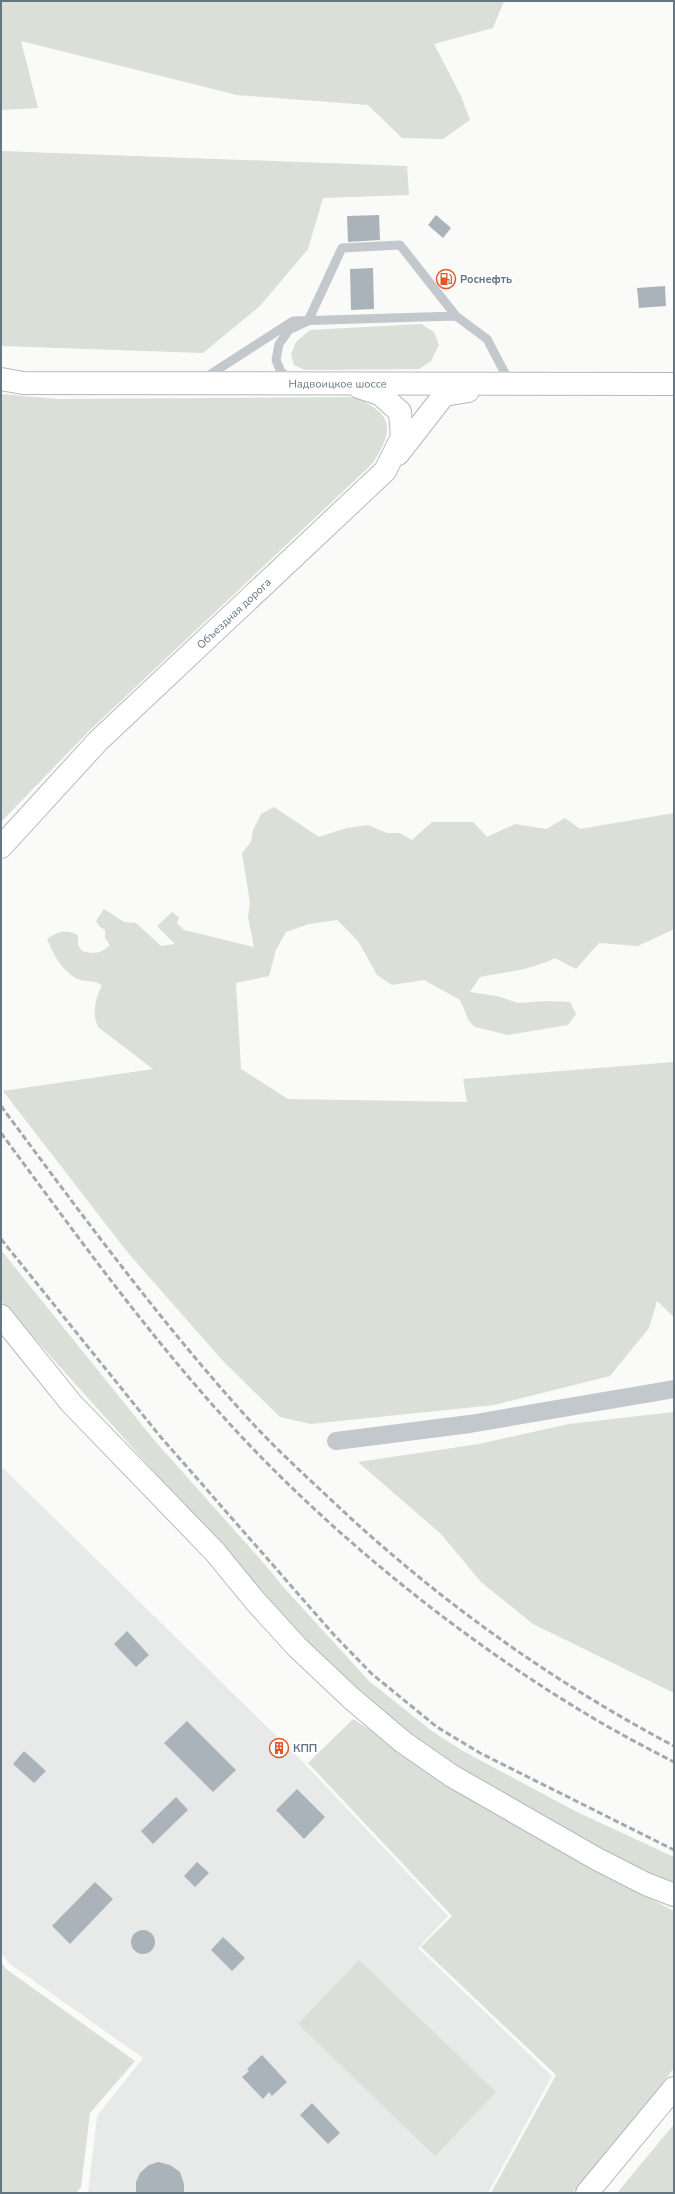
<svg xmlns="http://www.w3.org/2000/svg" width="675" height="2194" font-family="'Nunito Sans',sans-serif">
<style>
.built{fill:#e8e9e9}
.green{fill:#dadfd7}
.building{fill:#aab3b9}
.lines{fill:none;stroke-linecap:round;stroke-linejoin:round}
.secondary-casing{stroke:#b3babf;stroke-width:24}
.lane{stroke:#c3c8cc;stroke-width:9}
.street{stroke:#c3c8cc;stroke-width:18}
.secondary{stroke:#fff;stroke-width:22}
.rail{stroke:#a2aab0;stroke-width:3;stroke-dasharray:6 3;stroke-linecap:butt}
.labels{text-anchor:middle;stroke-width:4;stroke-linejoin:round;paint-order:stroke}
.poi-label{font-size:11px;font-weight:bold;fill:#657683;stroke:#fff;text-anchor:start}
.street-label{font-size:11px;fill:#657683;stroke:#fff}
</style>
<rect width="100%" height="100%" fill="#fafaf8"/>
<path class="built" d="M1 1466 302 1761 448 1916 418 1948 552 2076 488 2193H88L97 2116 143 2058 10 1964 1 1953Z"/>
<path class="green" d="M1 1H504L493 28 434 44 461 96 470 120 443 139 402 138 368 105 237 95 21 41 38 108 1 110Z
M1 151 407 166 409 195 323 198 308 249 260 306 203 353 1 346Z
M421 324 434 332 439 345 431 361 419 369 305 370 294 365 291 354 296 342 310 330Z
M1 394 57 399 355 397C395 415 394 430 372 464L89 731 1 822Z
M274 807 319 837 347 828 368 825 387 833H399L412 840 432 822H473L487 837 515 824 546 829 565 818 580 829 674 813V929L638 946 599 943 576 969 555 958C531 970 506 972 480 977L470 992 497 996 518 1003 548 1001 570 1002 576 1014 568 1025 508 1035 475 1027 469 1021 460 1000 424 980 392 985 377 975 358 941 337 920 309 924 286 932 276 950 269 976 236 983 241 1069 288 1099 467 1102 463 1079 674 1062V1317L657 1301 649 1328 610 1376 494 1405 311 1424 280 1417 223 1361 128 1253 3 1091 153 1069 98 1027C92 1013 95 999 102 986 96 980 89 982 81 980 64 975 53 954 47 939 59 931 65 929 78 935V945L82 951C94 954 101 954 110 945L105 938V930L99 926 96 921 104 909 124 922 136 923 161 946 175 944 157 926 172 912 179 917 177 923 184 930 254 947 248 917 250 903 242 853 251 842 253 830 261 814Z
M1 1250 154 1440 261 1560 286 1590 369 1681 433 1732 463 1751 577 1812 674 1857V1885L646 1873 552 1822 455 1766 394 1724 358 1693 295 1629 1 1301Z
M674 1412V1693L533 1624 481 1582 441 1534 358 1462 479 1444 569 1424Z
M353 1719 372 1731 424 1771 453 1788 608 1876 674 1911V2068L619 2140 572 2193H491L556 2075 421 1947 452 1916 308 1763Z
M359 1960 496 2092 435 2156 298 2024Z
M1 1962 6 1969 135 2061 90 2113 81 2187 76 2193H1Z
M674 2123V2193H617L674 2124Z"/>
<path class="building" d="M379 215 380 240 348 242 347 216Z
M436 215 451 228 443 238 428 225Z
M373 268 374 309 351 310 350 269Z
M665 286 666 306 639 308 637 288Z
M127 1631 149 1655 136 1667 114 1644Z
M187 1721 236 1770 213 1792 164 1743Z
M24 1751 46 1771 34 1783 13 1764Z
M297 1789 325 1817 304 1839 276 1810Z
M176 1797 188 1810 153 1844 141 1831Z
M197 1862 209 1873 195 1887 184 1876Z
M95 1882 113 1899 70 1944 52 1926Z
M131 1942a12 12 0 1 1 24 0a12 12 0 1 1-24 0Z
M223 1937 245 1958 232 1971 211 1950Z
M262 2055 287 2082 272 2096 269 2092 263 2099 242 2077 249 2071 247 2069Z
M312 2103 340 2133 328 2144 300 2115Z
M158 2162 170 2165 180 2172 184 2184V2193H136V2182L140 2173 149 2165Z"/>
<g class="lines">
<defs>
<g id="secondary">
<path id="s1" d="M1 379 23 383 674 384"/>
<path d="M398 454 444 395 468 391"/>
<path id="s2" d="M1 847 98 741 385 471 402 437 400 412 380 394 359 387"/>
<path d="M1 1316 71 1403 215 1552 256 1602 297 1647 351 1698 403 1742 452 1776 597 1859 646 1884 674 1895"/>
<path d="M587 2193 674 2088"/>
</g>
</defs>
<use href="#secondary" class="secondary-casing"/>
<path class="lane" d="M203 379 293 321 456 316
M291 379 281 372 276 360 279 344 289 330 308 321 342 248 400 245 456 316 487 339 510 383"/>
<path class="street" d="M336 1441 470 1424 674 1389"/>
<use href="#secondary" class="secondary"/>
<path class="rail" d="M1 1106C79 1211 156 1316 243 1413 270 1443 298 1469 327 1496 431 1595 547 1679 674 1746
M1 1133C90 1253 177 1376 285 1481 374 1568 481 1651 588 1715 616 1732 645 1747 674 1762
M1 1239 159 1435 335 1636 372 1674 437 1727 480 1753 674 1850"/>
</g>
<defs>
<symbol id="fuel-ring" viewBox="-11 -11 22 22"><circle r="9.5" fill="#fff" stroke="#e4572e" stroke-width="1.5"/><path d="M-5.5-6h7V0h2V4h1.3V-2.5L3-4.5l.8-.8L6-3V5H2.5V1h-1V6h-7ZM-4.2-4.7v3.2H.2V-4.7Z" fill="#e4572e"/></symbol>
<symbol id="building-ring" viewBox="-11 -11 22 22"><circle r="9.5" fill="#fff" stroke="#e4572e" stroke-width="1.5"/><path d="M-4-6H4V6H1V3H-1V6H-4ZM-2.5-4.3h1.7v1.8h-1.7ZM.8-4.3h1.7v1.8H.8ZM-2.5-1h1.7V.8h-1.7ZM.8-1h1.7V.8H.8Z" fill="#e4572e"/></symbol>
</defs>
<g fill-rule="evenodd">
<use href="#fuel-ring" x="435" y="268" width="22" height="22"/>
<use href="#building-ring" x="268" y="1737" width="22" height="22"/>
</g>
<g class="labels">
<g class="poi-label">
<text x="460" y="283">Роснефть</text>
<text x="293" y="1752">КПП</text>
</g>
<g class="street-label">
<text dy="4" stroke="none"><textPath href="#s1" startOffset="337">Надвоицкое шоссе</textPath></text>
<text dy="4" stroke="none"><textPath href="#s2" startOffset="330">Объездная дорога</textPath></text>
</g>
</g>
<rect width="675" height="2194" fill="none" stroke="#657683" stroke-width="4"/>
</svg>
